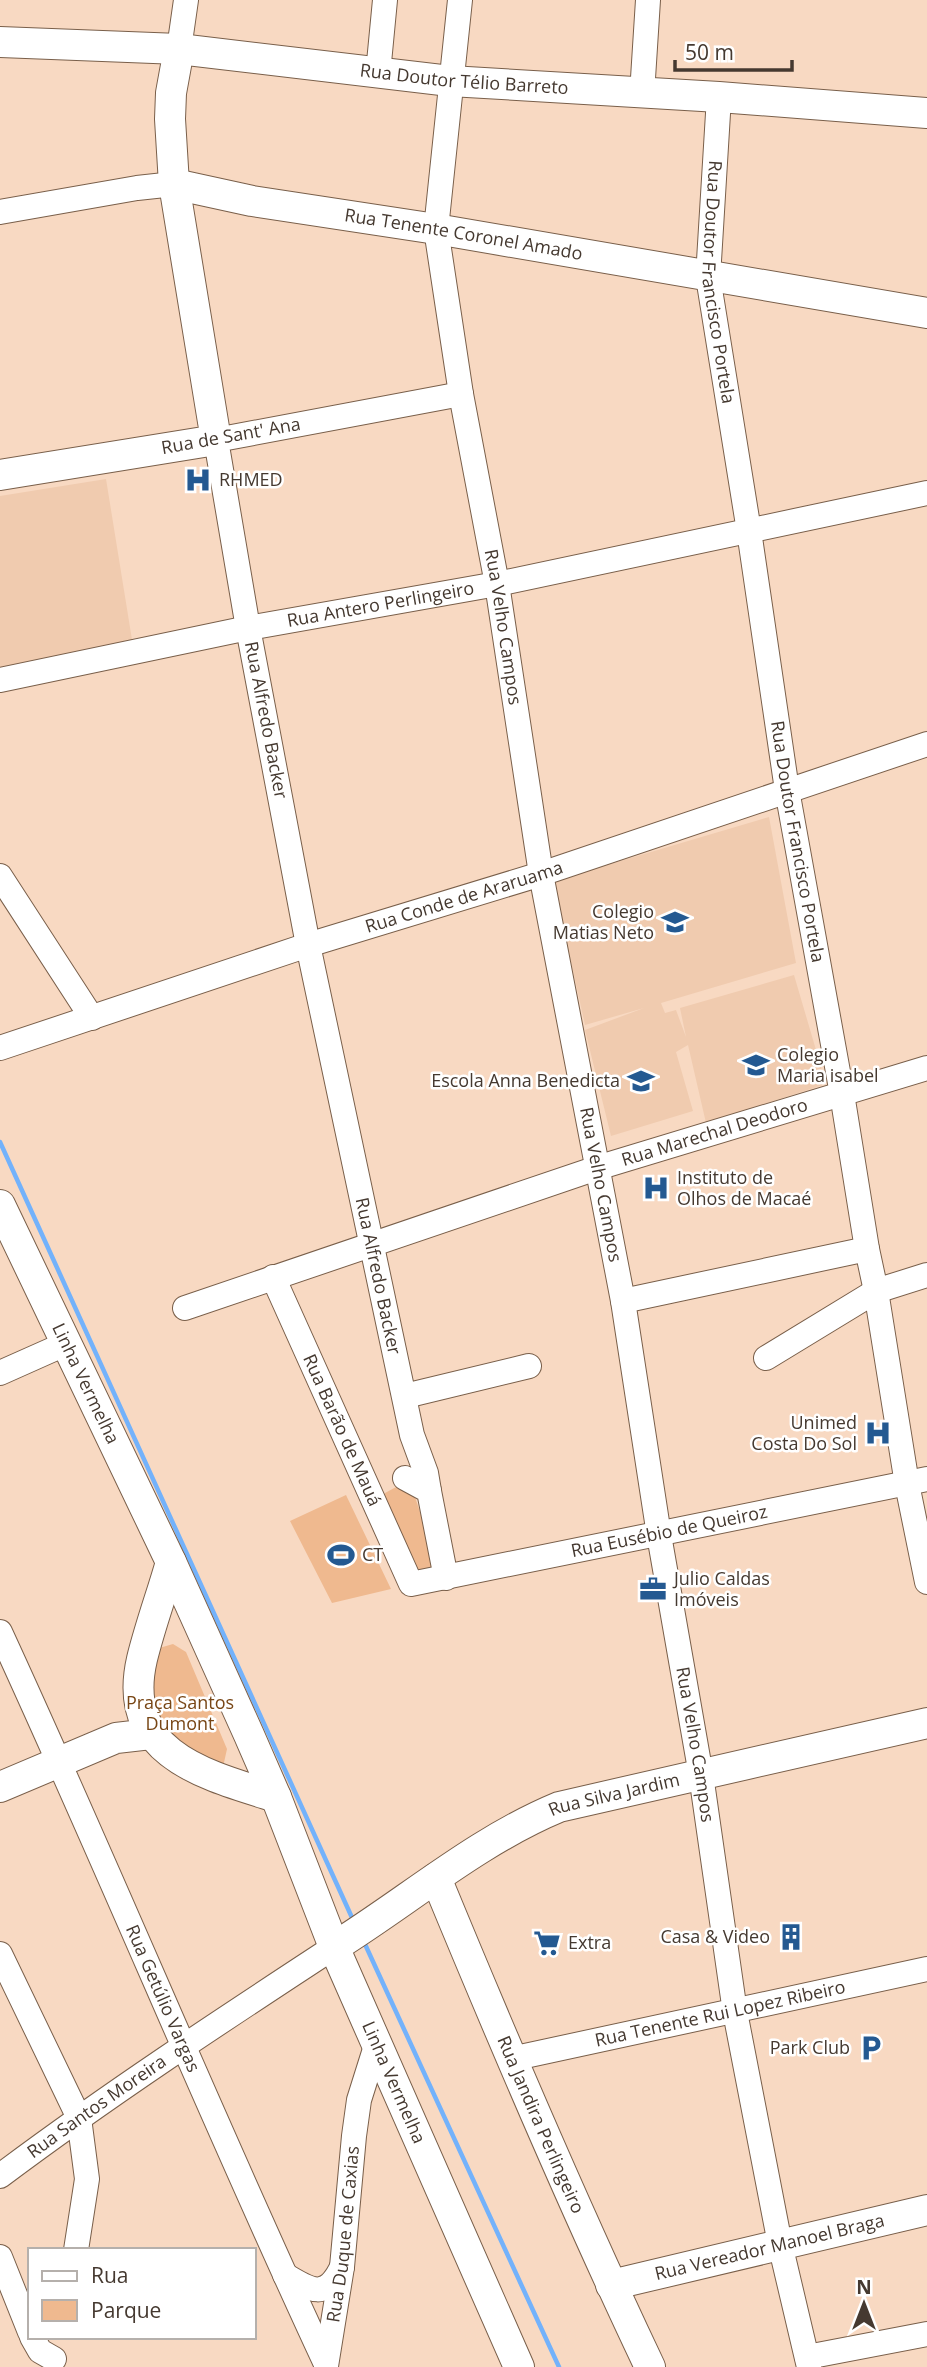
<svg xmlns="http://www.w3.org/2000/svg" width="927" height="2367" font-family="'Open Sans',sans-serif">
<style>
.built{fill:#f0cbaf}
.green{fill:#efb98f}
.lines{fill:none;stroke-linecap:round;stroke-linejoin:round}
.stream{stroke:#73b2fb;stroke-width:4.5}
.minor-casing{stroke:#795f4a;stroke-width:26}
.major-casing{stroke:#795f4a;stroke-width:32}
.minor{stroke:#fff;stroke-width:24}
.major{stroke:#fff;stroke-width:30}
.labels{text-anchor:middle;stroke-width:5;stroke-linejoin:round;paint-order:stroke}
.street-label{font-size:18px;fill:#453930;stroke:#fff}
.poi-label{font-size:18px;fill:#453930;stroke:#fff;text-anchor:start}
.park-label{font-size:18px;fill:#784615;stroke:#fff}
</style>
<rect width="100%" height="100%" fill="#f8d9c2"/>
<path class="built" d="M106 479 133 646 0 673V496Z
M769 817 796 963 661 1003 665 1013 676 1010 686 1037 680 1008 794 975 826 1084 706 1123 688 1045 676 1052 693 1111 611 1136 585 1030 644 1008 585 1025 553 881Z"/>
<path class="green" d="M398 1486 413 1491 436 1560 434 1567 419 1575 383 1497 385 1493Z
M346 1495 391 1589 332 1603 290 1521Z
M173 1644 186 1652 227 1749 223 1767 177 1758 144 1691 149 1651Z"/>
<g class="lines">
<path class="stream" d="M0 1142 354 1922
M364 1942 559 2367"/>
<defs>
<g id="minor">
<path id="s1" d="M460 0 436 229 461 394 497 584 541 874 623 1301 659 1535 701 1775 735 2012 780 2244 809 2367"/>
<path d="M179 49 186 0"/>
<path d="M378 73 385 0"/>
<path d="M642 94 648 0"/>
<path id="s2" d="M719 97 708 277 749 531 787 790 842 1094 867 1249 876 1291 907 1484 927 1582"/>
<path d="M0 212 137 188 174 184"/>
<path id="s3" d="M0 680 248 628 497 584 927 493"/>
<path d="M0 876 92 1018"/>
<path id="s4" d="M0 1048 308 945 541 874 927 744"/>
<path id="s5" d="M273 1277 411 1584 927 1479"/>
<path d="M623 1301 867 1249"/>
<path id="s6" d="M185 1308 597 1168 927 1068"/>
<path d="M766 1358 876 1291 927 1275"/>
<path d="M0 1373 65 1344"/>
<path d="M405 1396 529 1366"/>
<path d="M405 1478 429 1491 446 1578"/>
<path d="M429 1491 426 1473 412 1435 308 945 248 628 216 440 461 394"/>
<path id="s7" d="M0 1632C112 1875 213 2122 326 2364"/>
<path d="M0 1954 79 2118 87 2179 76 2250"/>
<path id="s8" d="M511 2059 927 1969"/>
<path id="s9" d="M0 2176C108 2095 221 2021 334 1947"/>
<path d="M0 2257 30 2332"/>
<path d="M285 2275C311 2291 326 2300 342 2267"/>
<path d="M32 2337 40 2351 54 2359"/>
<path d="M807 2357 927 2334"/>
<path id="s10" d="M326 2366 342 2267 354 2136 359 2100 376 2046"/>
</g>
<g id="major">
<path id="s11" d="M0 42 179 49 450 81 719 97 927 113"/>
<path id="s12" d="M174 184 252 201 436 229 927 313"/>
<path d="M0 475 216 440 174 184 170 119 171 93 179 49"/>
<path id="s13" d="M0 1205 171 1562 249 1735 276 1797 334 1947 519 2367"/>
<path d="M171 1562C162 1594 150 1626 142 1659 120 1754 205 1775 276 1797"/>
<path d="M0 1787 116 1738 151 1734"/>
<path id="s14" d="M436 1878C504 2043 574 2207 650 2367"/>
<path id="s15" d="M334 1947C408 1901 477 1841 559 1807L927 1723"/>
<path id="s16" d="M611 2285 927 2210"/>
</g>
</defs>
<use href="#minor" class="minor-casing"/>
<use href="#major" class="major-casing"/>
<use href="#minor" class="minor"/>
<use href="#major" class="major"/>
</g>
<defs>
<symbol id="hospital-bare" viewBox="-9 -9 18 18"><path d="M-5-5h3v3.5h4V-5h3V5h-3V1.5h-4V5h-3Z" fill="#245991" stroke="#fff" stroke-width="2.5" paint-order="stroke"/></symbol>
<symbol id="school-bare" viewBox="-9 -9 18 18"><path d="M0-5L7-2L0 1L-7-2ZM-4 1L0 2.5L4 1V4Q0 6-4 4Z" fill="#245991" stroke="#fff" stroke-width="2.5" paint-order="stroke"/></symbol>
<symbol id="stadium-bare" viewBox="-9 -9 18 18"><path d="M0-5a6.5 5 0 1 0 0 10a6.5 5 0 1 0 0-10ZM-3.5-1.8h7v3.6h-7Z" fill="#245991" stroke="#fff" stroke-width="2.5" paint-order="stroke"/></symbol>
<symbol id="office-bare" viewBox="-9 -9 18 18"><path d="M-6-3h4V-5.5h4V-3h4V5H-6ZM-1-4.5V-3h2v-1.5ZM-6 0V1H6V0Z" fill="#245991" stroke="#fff" stroke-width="2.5" paint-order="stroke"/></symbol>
<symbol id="building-bare" viewBox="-9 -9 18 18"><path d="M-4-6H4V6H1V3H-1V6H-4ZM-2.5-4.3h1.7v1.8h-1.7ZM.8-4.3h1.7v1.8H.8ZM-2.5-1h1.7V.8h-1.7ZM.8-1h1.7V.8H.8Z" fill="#245991" stroke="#fff" stroke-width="2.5" paint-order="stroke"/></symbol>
<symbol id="supermarket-bare" viewBox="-9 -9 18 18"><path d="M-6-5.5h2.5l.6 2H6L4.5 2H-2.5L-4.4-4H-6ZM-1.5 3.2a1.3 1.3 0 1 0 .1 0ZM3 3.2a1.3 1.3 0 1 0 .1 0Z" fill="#245991" stroke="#fff" stroke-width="2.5" paint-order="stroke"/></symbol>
<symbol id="parking-bare" viewBox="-9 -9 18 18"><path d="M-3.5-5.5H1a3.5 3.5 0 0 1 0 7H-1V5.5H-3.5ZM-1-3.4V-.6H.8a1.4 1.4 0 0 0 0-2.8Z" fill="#245991" stroke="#fff" stroke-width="2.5" paint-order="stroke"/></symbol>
</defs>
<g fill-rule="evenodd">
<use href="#hospital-bare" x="179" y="461" width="38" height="38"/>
<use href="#school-bare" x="656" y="903" width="38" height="38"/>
<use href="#school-bare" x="737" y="1046" width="38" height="38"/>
<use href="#school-bare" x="622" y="1062" width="38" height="38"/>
<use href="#hospital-bare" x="637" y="1169" width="38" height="38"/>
<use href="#hospital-bare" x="859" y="1414" width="38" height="38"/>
<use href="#stadium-bare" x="322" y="1536" width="38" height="38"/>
<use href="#office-bare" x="634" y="1570" width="38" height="38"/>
<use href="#building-bare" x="772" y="1918" width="38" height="38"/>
<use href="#supermarket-bare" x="528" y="1924" width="38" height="38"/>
<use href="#parking-bare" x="852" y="2029" width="38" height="38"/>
</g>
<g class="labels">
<g class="street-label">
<text dy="6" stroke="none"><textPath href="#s11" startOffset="466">Rua Doutor Télio Barreto</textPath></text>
<text dy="6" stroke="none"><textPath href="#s12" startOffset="294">Rua Tenente Coronel Amado</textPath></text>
<text dy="6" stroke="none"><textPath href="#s2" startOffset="186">Rua Doutor Francisco Portela</textPath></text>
<text transform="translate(231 436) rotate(-10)" y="6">Rua de Sant' Ana</text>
<text dy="6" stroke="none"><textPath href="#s3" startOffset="388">Rua Antero Perlingeiro</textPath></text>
<text dy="6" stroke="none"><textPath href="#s1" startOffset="634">Rua Velho Campos</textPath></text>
<text transform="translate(266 720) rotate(79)" y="6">Rua Alfredo Backer</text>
<text dy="6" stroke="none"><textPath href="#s2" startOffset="752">Rua Doutor Francisco Portela</textPath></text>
<text dy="6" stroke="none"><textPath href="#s4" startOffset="488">Rua Conde de Araruama</textPath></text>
<text dy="6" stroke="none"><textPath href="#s6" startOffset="558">Rua Marechal Deodoro</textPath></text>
<text dy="6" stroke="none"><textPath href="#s1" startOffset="1200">Rua Velho Campos</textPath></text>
<text transform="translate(378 1276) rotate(78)" y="6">Rua Alfredo Backer</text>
<text dy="6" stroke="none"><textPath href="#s13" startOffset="198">Linha Vermelha</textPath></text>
<text dy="6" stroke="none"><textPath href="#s5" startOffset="168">Rua Barão de Mauá</textPath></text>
<text dy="6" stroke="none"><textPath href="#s5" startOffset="600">Rua Eusébio de Queiroz</textPath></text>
<text dy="6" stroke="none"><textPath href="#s1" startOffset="1768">Rua Velho Campos</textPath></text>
<text dy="6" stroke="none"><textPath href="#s15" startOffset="322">Rua Silva Jardim</textPath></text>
<text dy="6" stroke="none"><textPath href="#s7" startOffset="401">Rua Getúlio Vargas</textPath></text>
<text dy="6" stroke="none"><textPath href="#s8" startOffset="214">Rua Tenente Rui Lopez Ribeiro</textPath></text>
<text dy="6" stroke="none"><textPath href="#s13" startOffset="962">Linha Vermelha</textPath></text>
<text dy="6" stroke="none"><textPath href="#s9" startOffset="119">Rua Santos Moreira</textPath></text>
<text dy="6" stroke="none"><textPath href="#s14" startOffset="268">Rua Jandira Perlingeiro</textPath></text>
<text dy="6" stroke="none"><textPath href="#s10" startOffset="133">Rua Duque de Caxias</textPath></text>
<text dy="6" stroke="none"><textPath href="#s16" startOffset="163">Rua Vereador Manoel Braga</textPath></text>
</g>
<g class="poi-label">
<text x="219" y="486">RHMED</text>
<text x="654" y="918" text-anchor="end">Colegio<tspan x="654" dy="21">Matias Neto</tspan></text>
<text x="777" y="1061">Colegio<tspan x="777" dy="21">Maria isabel</tspan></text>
<text x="620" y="1087" text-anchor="end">Escola Anna Benedicta</text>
<text x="677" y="1184">Instituto de<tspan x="677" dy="21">Olhos de Macaé</tspan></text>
<text x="857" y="1429" text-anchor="end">Unimed<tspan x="857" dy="21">Costa Do Sol</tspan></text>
<text x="362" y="1561">CT</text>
<text x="674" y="1585">Julio Caldas<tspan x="674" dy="21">Imóveis</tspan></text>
<text x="770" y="1943" text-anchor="end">Casa &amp; Video</text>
<text x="568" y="1949">Extra</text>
<text x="850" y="2054" text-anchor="end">Park Club</text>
</g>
<g class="park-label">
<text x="180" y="1709">Praça Santos<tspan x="180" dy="21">Dumont</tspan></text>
</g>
</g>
<rect x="28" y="2248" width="228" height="91" fill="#ffffff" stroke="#b5b0ac" stroke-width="2"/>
<rect x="42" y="2271" width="35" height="10" fill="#ffffff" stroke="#b5b0ac" stroke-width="2"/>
<text x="91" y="2283" font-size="21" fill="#453930">Rua</text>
<rect x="42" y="2300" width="35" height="21" fill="#efb98f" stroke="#b5b0ac" stroke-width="2"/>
<text x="91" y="2318" font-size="21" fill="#453930">Parque</text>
<g transform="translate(864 2304)" stroke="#ffffff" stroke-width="5" paint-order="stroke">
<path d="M0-5L12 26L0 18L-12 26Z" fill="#453930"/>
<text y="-10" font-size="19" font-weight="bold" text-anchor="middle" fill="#453930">N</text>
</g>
<path d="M675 60v10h117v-10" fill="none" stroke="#453930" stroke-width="3.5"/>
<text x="685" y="60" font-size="21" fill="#453930" stroke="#ffffff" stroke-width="5" paint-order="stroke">50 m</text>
</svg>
